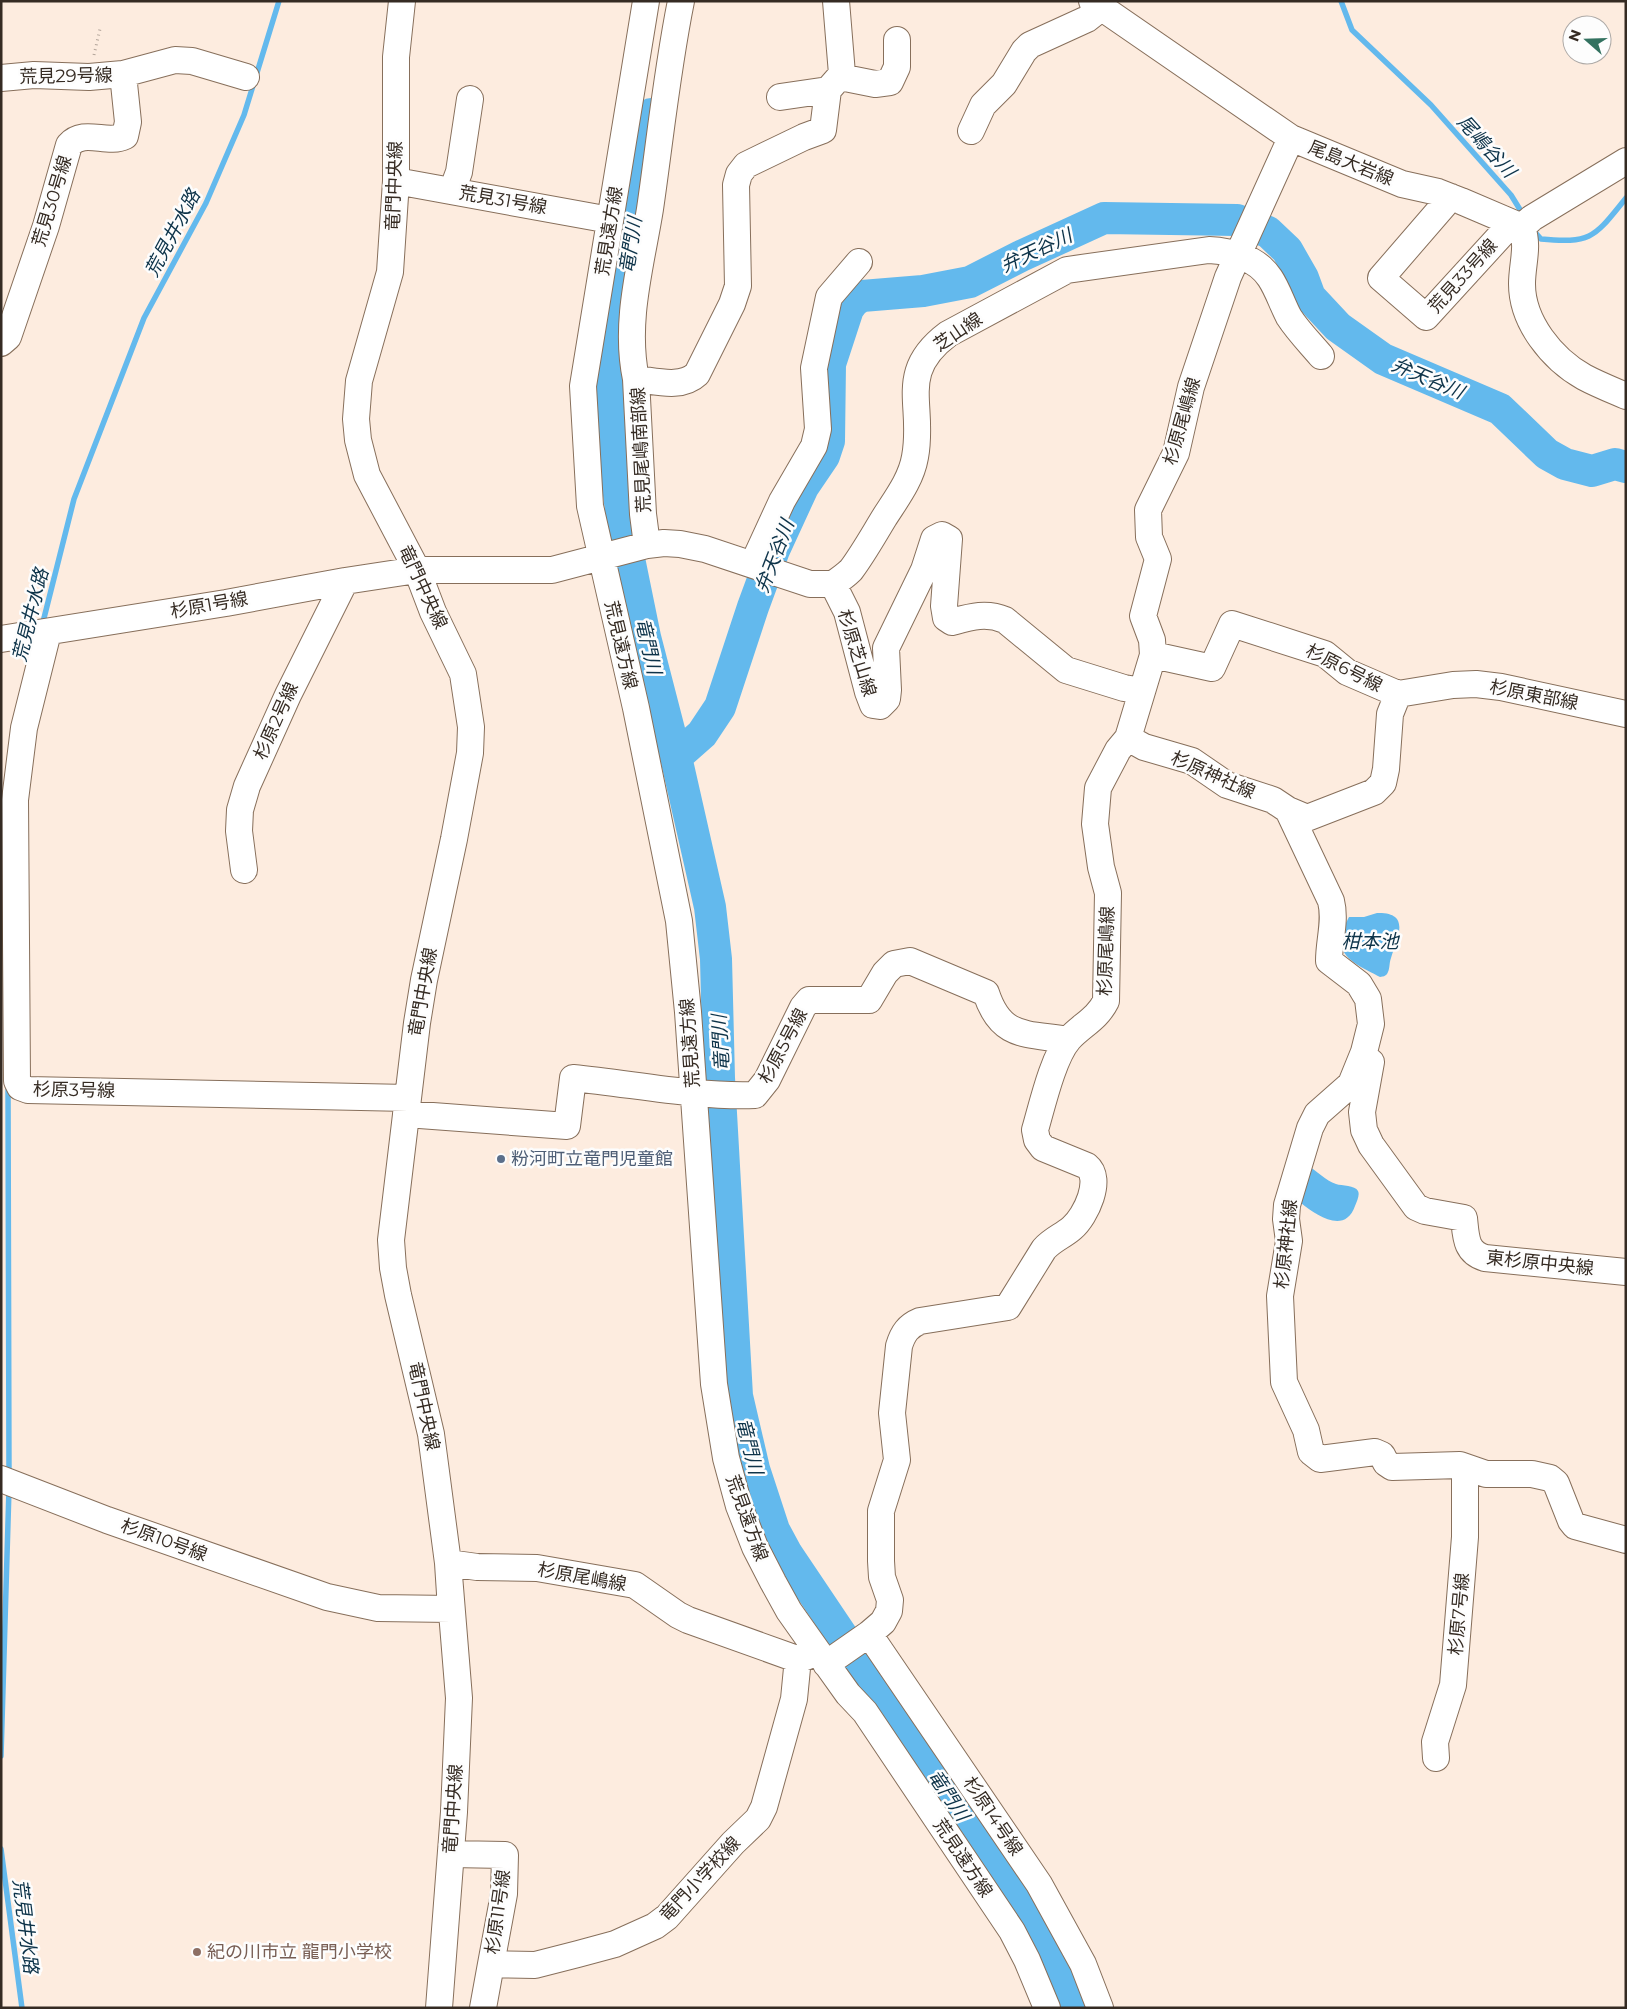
<svg xmlns="http://www.w3.org/2000/svg" width="1627" height="2009" font-family="Montserrat,'Noto Sans JP',sans-serif">
<style>
.water{fill:#63b9ed}
.lines{fill:none;stroke-linecap:round;stroke-linejoin:round}
.stream{stroke:#63b9ed;stroke-width:5.5}
.river{stroke:#63b9ed;stroke-width:32}
.minor-casing{stroke:#876f5b;stroke-width:28}
.path{stroke:#b4a69b;stroke-width:3;stroke-dasharray:1 4;stroke-linecap:butt}
.minor{stroke:#fff;stroke-width:26}
.service-dot{fill:#5c6f8a;stroke:#fdfdfd;stroke-width:2}
.education-dot{fill:#8d6e63;stroke:#fdfdfd;stroke-width:2}
.labels{text-anchor:middle;stroke-width:5;stroke-linejoin:round;paint-order:stroke}
.street-label{font-size:18px;fill:#352b23;stroke:#fdfdfd}
.service-label{font-size:18px;fill:#4e5e75;stroke:#fdfdfd;text-anchor:start}
.education-label{font-size:18px;fill:#785e54;stroke:#fdfdfd;text-anchor:start}
.water-label{font-size:19px;font-style:italic;fill:#0d3349;stroke:#fdfdfd}
</style>
<rect width="100%" height="100%" fill="#fdecdf"/>
<path class="water" d="M1377 913C1412 912 1397 938 1391 958 1389 963 1390 970 1387 974 1384 977 1384 976 1380 977 1364 968 1337 959 1341 936 1342 930 1346 923 1349 917H1364Z
M1307 1165C1316 1170 1326 1181 1336 1184 1342 1186 1355 1185 1358 1191 1360 1195 1357 1201 1355 1206 1345 1235 1316 1215 1301 1203Z"/>
<g class="lines">
<path class="stream" d="M1341 1 1352 30 1431 105 1511 195 1524 216
M1533 230 1541 239C1593 244 1595 236 1626 198
M42 626 74 499 144 318 206 203 244 115 279 1
M8 1084 9 1474
M1 1756 9 1489
M1 1849 22 2008"/>
<path class="river" d="M651 114 614 344 611 404 616 471 624 534 645 637 676 757 710 907 716 959 719 1078 737 1396 754 1469 774 1530 787 1554 1025 1908 1066 1986 1074 2008
M676 757 702 734 720 707 753 607 774 550 803 487 824 456 829 441 830 364 848 309 854 301 862 296 923 291 970 282 1021 256 1104 218 1237 220 1268 232 1287 250 1303 278 1310 297 1338 327 1383 359 1500 409 1547 454 1565 464 1592 471 1615 464 1626 467"/>
<defs>
<path id="minor" d="M402 1 396 57V181L390 272 359 381 356 419 358 440 367 475 417 570 433 612 463 674 471 727 470 753 454 839 424 980 417 1023 391 1240 393 1268 398 1295 431 1434 448 1563 459 1698 454 1812 439 2008
M646 1 583 386 590 506 636 708 679 921 688 1012 714 1384 726 1458 739 1506 755 1547 773 1582 789 1611 818 1652 848 1694 865 1712 1012 1931 1027 1960 1047 2008
M1092 1 1291 138 1402 184 1438 192 1461 201 1522 227 1532 218 1626 161
M840 77 875 84 890 82 897 67V40
M1 78 34 75 89 77 123 74 175 60 192 61 246 77
M780 97 828 90
M971 131 983 105 1004 84 1024 51 1030 45 1087 19 1101 8
M396 181 610 220
M452 191 459 172 470 99
M1451 197 1381 278 1426 317 1512 223
M1522 227C1529 247 1522 264 1522 284 1522 322 1552 359 1584 377 1597 384 1612 390 1626 396
M1 343 8 337 46 226 69 145C84 128 107 145 125 136L128 122 123 74
M636 379C624 322 641 265 650 209 660 140 667 70 681 1
M647 545 643 514 636 379C656 381 681 389 697 374L732 304 738 286 736 185 739 174 746 165 804 137 823 130 828 90 842 74 836 1
M753 564 782 501 814 446 818 429 814 368 829 297 859 262
M833 584C839 580 846 575 851 570 863 554 873 536 884 518 896 499 911 480 915 457 925 405 896 373 948 334L1067 270 1209 250C1231 251 1257 258 1270 278 1278 290 1282 304 1289 317 1298 331 1310 343 1321 356
M48 632 24 728 15 800 17 1081 20 1087 28 1090 408 1098
M1 639 226 603 345 581 417 570H552L647 545 664 543 680 544 705 549 810 584H833L847 612 868 692 873 705 880 706 887 699 888 690 886 648 924 570 934 539 942 535 949 539 944 606 946 618 952 622C970 617 986 612 1005 620L1066 670 1124 688 1142 691
M1153 655 1212 668 1232 624 1325 654 1347 672 1398 694
M1128 738 1144 747 1192 761 1227 785 1273 800 1288 810 1331 901C1336 921 1329 940 1329 961L1359 984 1368 999 1371 1024 1364 1052 1351 1084 1317 1114 1310 1128 1287 1205 1286 1219 1289 1241 1280 1296 1284 1382 1306 1430 1311 1452 1320 1459 1375 1452 1382 1455 1386 1463 1392 1467 1460 1465 1486 1474H1532L1550 1478 1556 1483 1571 1521 1575 1526 1626 1540
M1288 810 1307 818 1374 792 1383 783 1386 769 1390 714 1398 694 1453 685 1476 684 1501 687 1626 714
M244 870 239 831 240 810 247 786 288 695 345 581
M1371 1062 1362 1112 1364 1130 1371 1145 1416 1207 1425 1211 1464 1218C1466 1236 1465 1252 1485 1258L1626 1272
M406 1114 567 1126 573 1078C634 1084 694 1097 755 1095L767 1080 803 1007 809 1000H869L885 973 894 964 910 961 986 993C1001 1039 1026 1033 1068 1040
M1 1479 107 1520 327 1597 378 1608 451 1609 448 1563 477 1567 537 1568 635 1585 678 1615 688 1620 794 1658H803L818 1652
M869 1634 1039 1884 1083 1964 1100 2008
M826 1664 869 1634 883 1622 889 1611 890 1600 882 1577 881 1561V1511L897 1460 892 1413 899 1346C903 1333 908 1326 920 1321L1008 1307 1044 1249C1053 1239 1063 1236 1072 1228 1086 1216 1103 1179 1087 1166L1043 1148 1037 1140 1035 1130C1042 1106 1053 1057 1069 1039 1082 1025 1097 1019 1106 1001L1108 893 1101 867 1095 824 1098 788 1118 750 1128 738 1153 655 1152 640 1143 616 1158 559 1149 537 1148 510 1176 453 1191 387 1228 277 1291 138
M1436 1758 1435 1742 1453 1685 1465 1537V1467
M451 1854 505 1855 504 1894 491 1964
M483 2008 491 1964 535 1965 578 1954 615 1944 655 1926 667 1917 733 1843 758 1819 764 1807 794 1699 798 1658"/>
</defs>
<use href="#minor" class="minor-casing"/>
<path class="path" d="M94 55 100 29"/>
<use href="#minor" class="minor"/>
</g>
<circle class="service-dot" cx="501" cy="1159" r="5"/>
<circle class="education-dot" cx="197" cy="1952" r="5"/>
<g class="labels">
<g class="street-label">
<text transform="translate(66 76) rotate(-1)" y="6">荒見29号線</text>
<text transform="translate(1351 163) rotate(22)" y="6">尾島大岩線</text>
<text transform="translate(394 186) rotate(-88)" y="6">竜門中央線</text>
<text transform="translate(503 200) rotate(10)" y="6">荒見31号線</text>
<text transform="translate(52 201) rotate(-73)" y="6">荒見30号線</text>
<text transform="translate(609 231) rotate(-81)" y="6">荒見遠方線</text>
<text transform="translate(1463 276) rotate(-48)" y="6">荒見33号線</text>
<text transform="translate(958 332) rotate(-34)" y="6">芝山線</text>
<text transform="translate(1182 421) rotate(-74)" y="6">杉原尾嶋線</text>
<text transform="translate(641 450) rotate(-93)" y="6">荒見尾嶋南部線</text>
<text transform="translate(423 587) rotate(65)" y="6">竜門中央線</text>
<text transform="translate(209 605) rotate(-10)" y="6">杉原1号線</text>
<text transform="translate(621 645) rotate(77)" y="6">荒見遠方線</text>
<text transform="translate(857 653) rotate(73)" y="6">杉原芝山線</text>
<text transform="translate(1344 668) rotate(27)" y="6">杉原6号線</text>
<text transform="translate(1534 695) rotate(11)" y="6">杉原東部線</text>
<text transform="translate(276 721) rotate(-66)" y="6">杉原2号線</text>
<text transform="translate(1213 775) rotate(24)" y="6">杉原神社線</text>
<text transform="translate(1106 951) rotate(-88)" y="6">杉原尾嶋線</text>
<text transform="translate(423 992) rotate(-80)" y="6">竜門中央線</text>
<text transform="translate(690 1043) rotate(-94)" y="6">荒見遠方線</text>
<text transform="translate(783 1046) rotate(-62)" y="6">杉原5号線</text>
<text transform="translate(74 1090) rotate(1)" y="6">杉原3号線</text>
<text transform="translate(1286 1244) rotate(-84)" y="6">杉原神社線</text>
<text transform="translate(1540 1263) rotate(6)" y="6">東杉原中央線</text>
<text transform="translate(424 1406) rotate(78)" y="6">竜門中央線</text>
<text transform="translate(747 1518) rotate(70)" y="6">荒見遠方線</text>
<text transform="translate(164 1540) rotate(20)" y="6">杉原10号線</text>
<text transform="translate(582 1577) rotate(10)" y="6">杉原尾嶋線</text>
<text transform="translate(1459 1614) rotate(-85)" y="6">杉原7号線</text>
<text transform="translate(453 1809) rotate(-86)" y="6">竜門中央線</text>
<text transform="translate(993 1816) rotate(56)" y="6">杉原14号線</text>
<text transform="translate(963 1858) rotate(56)" y="6">荒見遠方線</text>
<text transform="translate(700 1879) rotate(-47)" y="6">竜門小学校線</text>
<text transform="translate(498 1912) rotate(-82)" y="6">杉原11号線</text>
</g>
<g class="service-label">
<text x="511" y="1165">粉河町立竜門児童館</text>
</g>
<g class="education-label">
<text x="207" y="1958">紀の川市立 龍門小学校</text>
</g>
<g class="water-label">
<text transform="translate(1487 146) rotate(48)" y="7">尾嶋谷川</text>
<text transform="translate(172 233) rotate(-62)" y="7">荒見井水路</text>
<text transform="translate(630 245) rotate(-81)" y="7">竜門川</text>
<text transform="translate(1036 250) rotate(-25)" y="7">弁天谷川</text>
<text transform="translate(1428 378) rotate(23)" y="7">弁天谷川</text>
<text transform="translate(774 556) rotate(-69)" y="7">弁天谷川</text>
<text transform="translate(30 615) rotate(-76)" y="7">荒見井水路</text>
<text transform="translate(649 646) rotate(77)" y="7">竜門川</text>
<text x="1370" y="948">柑本池</text>
<text transform="translate(720 1043) rotate(-93)" y="7">竜門川</text>
<text transform="translate(750 1446) rotate(76)" y="7">竜門川</text>
<text transform="translate(949 1795) rotate(56)" y="7">竜門川</text>
<text transform="translate(26 1926) rotate(83)" y="7">荒見井水路</text>
</g>
</g>
<rect width="1627" height="2009" fill="none" stroke="#352b23" stroke-width="5"/>
<g transform="translate(1587 40) rotate(290)"><circle r="24" fill="#fdfdfd" stroke="#ada9a6"/>
<path d="M0-4L9 19L0 12L-9 19Z" fill="#337260"/>
<text y="-8" font-size="14" font-weight="bold" text-anchor="middle" fill="#352b23">N</text>
</g>
</svg>
